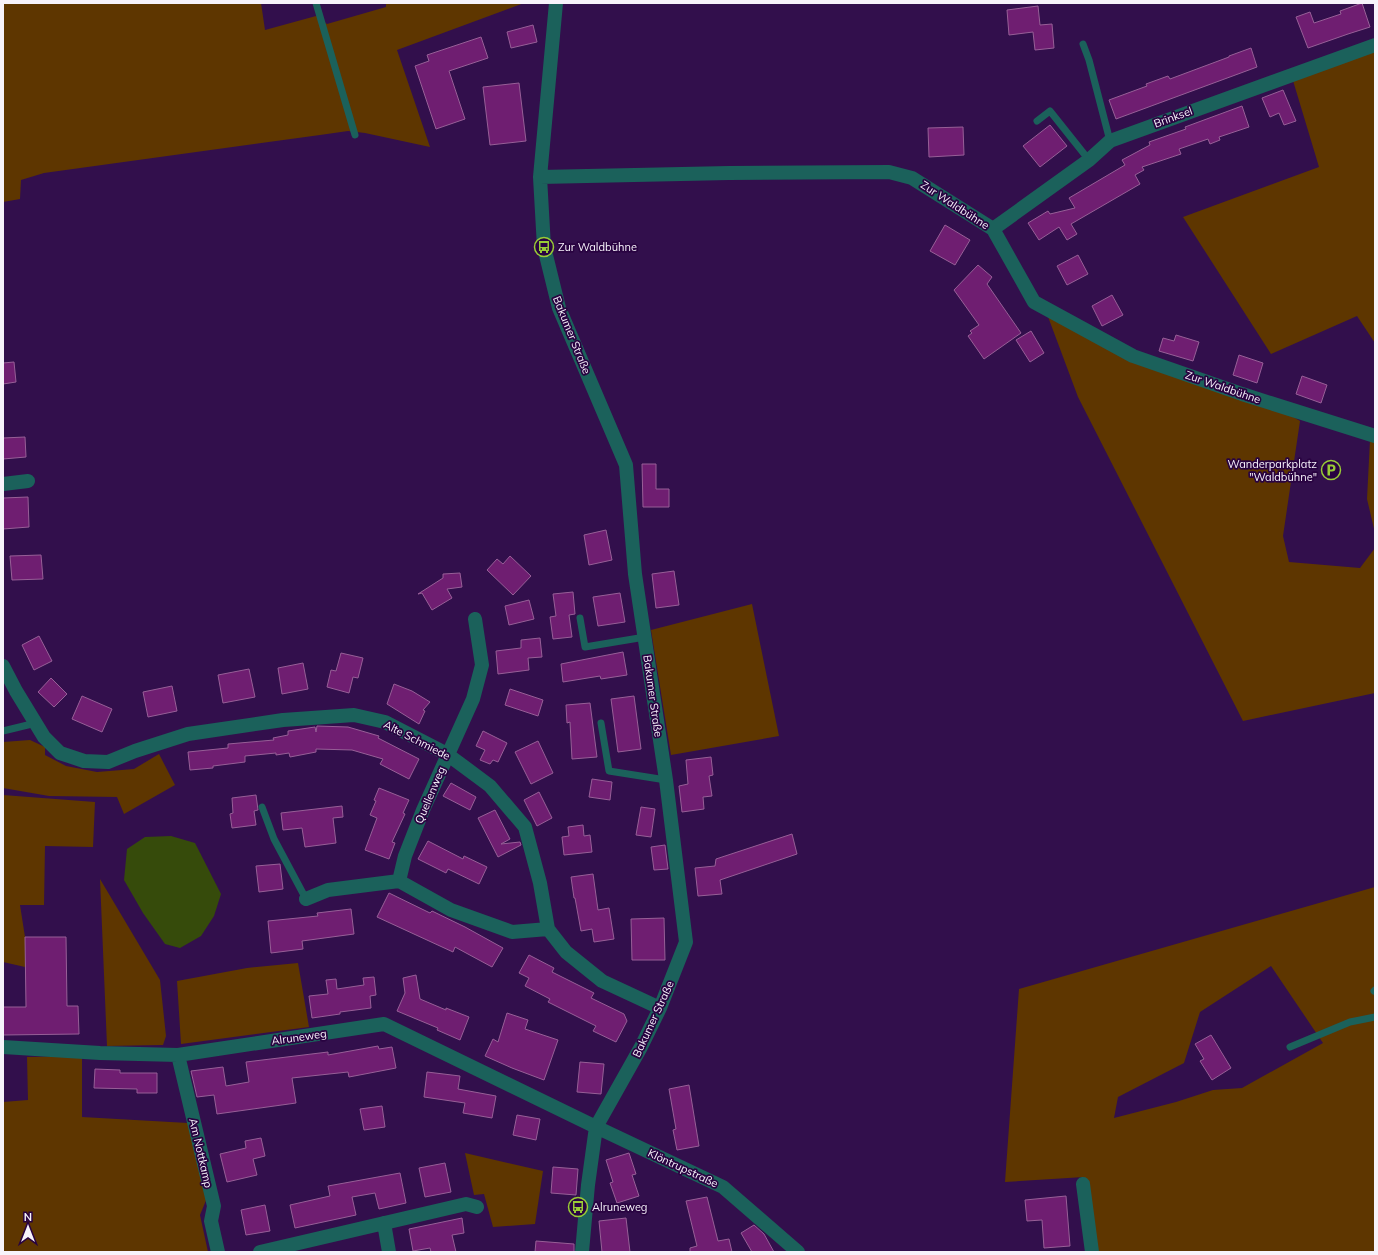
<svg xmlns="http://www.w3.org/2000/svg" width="1378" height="1255" font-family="Mulish,sans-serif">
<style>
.green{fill:#5e3600;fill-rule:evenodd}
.water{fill:#364b0b}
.building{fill:#6f1e71;stroke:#975f97}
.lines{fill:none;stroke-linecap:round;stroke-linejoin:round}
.lane{stroke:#1b615b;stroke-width:7}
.street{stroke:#1b615b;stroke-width:14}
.labels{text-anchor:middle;stroke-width:3.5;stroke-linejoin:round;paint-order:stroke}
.street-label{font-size:11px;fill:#f7f3fb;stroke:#290341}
.poi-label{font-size:11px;fill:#f7f3fb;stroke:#290341;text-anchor:start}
</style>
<rect width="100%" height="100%" fill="#320f4c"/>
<path class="green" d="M3 3H261L265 30 316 16 327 24 386 7V3H524L397 50 430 147 365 133 348 131 320 135 44 173 21 180 20 199 3 202Z
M1375 45V343L1357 316 1271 354 1183 217 1319 167 1291 74Z
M1047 314 1290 415 1300 421 1283 536 1289 562 1360 568 1375 548V693L1243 721 1078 397Z
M1370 440 1375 442V533L1367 499Z
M752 604 779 736 671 755 651 630Z
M30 740 45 747V755L66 766 97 772 134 769 159 754 175 785 124 814 117 797 49 796 3 788V742Z
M3 795 95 802 93 847 45 846 44 905H20L25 937V967L3 962Z
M100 879 160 980 166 1036 163 1045 107 1046Z
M1375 887V1252H1091L1084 1177 1005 1182 1019 989ZM1271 966 1323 1043 1242 1088 1213 1090 1176 1102 1114 1118 1118 1097 1184 1063 1200 1012Z
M298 963 309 1027 181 1044 177 981 247 968Z
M82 1056V1117L188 1123 207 1198 200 1215 208 1252H3V1102L28 1100 27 1057Z
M465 1153 543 1171 535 1224 493 1227 484 1194 474 1195Z"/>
<path class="water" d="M171 836 195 843 221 894 214 916 201 936 180 948 165 944 143 913 124 880 127 849 145 837Z"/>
<path class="building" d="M1362 3 1370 27 1348 34 1308 48 1296 17 1310 12 1314 23 1341 14 1340 11Z
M1038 6 1040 25 1052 24 1054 48 1035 50 1033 32 1009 35 1007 10Z
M533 25 537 42 511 48 507 32Z
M481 37 488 58 449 71 465 119 436 129 415 66 429 61 427 55Z
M1251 48 1257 67 1116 119 1109 100 1147 86 1146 84 1168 76 1170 79 1229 57V56Z
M519 83 526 141 490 145 483 87Z
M1283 90 1296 121 1284 125 1279 113 1270 117 1262 98Z
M1242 106 1249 127 1219 137 1220 140 1210 144 1208 139 1179 149 1181 154 1142 167 1144 170 1135 175 1140 184 1071 224 1077 234 1067 240 1059 227 1039 240 1028 223 1048 211 1050 214 1075 208 1069 198 1125 165 1122 160 1150 145 1149 142 1186 129 1185 127Z
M1050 125 1067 146 1040 167 1023 146Z
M963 127 964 155 929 157 928 128Z
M945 225 970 240 955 265 930 251Z
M1078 255 1088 274 1067 285 1057 266Z
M978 265 992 277 987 284 1021 333 984 359 968 336 972 333 970 331 979 325 954 290Z
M1112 295 1123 315 1102 326 1092 306Z
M1031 331 1044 353 1030 362 1016 340Z
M1176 335 1199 342 1193 361 1159 351 1163 338 1174 341Z
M1239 355 1263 363 1257 383 1233 375Z
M14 362 16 382 3 384V363Z
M1302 376 1327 385 1321 403 1296 394Z
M25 437 26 457 3 459V438Z
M642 464H656V489H669V507H643Z
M28 497 29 527 3 529V498Z
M606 530 612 560 589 565 584 535Z
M41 555 43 579 12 580 10 556Z
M510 556 531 576 513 595 487 570 497 559 503 564Z
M674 571 679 605 656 608 652 574Z
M460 573 462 587 447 589 452 598 432 610 422 593 418 594 443 578V574Z
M573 592 575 614 569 615 572 637 553 639 550 617 556 616 553 594Z
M620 593 625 622 598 626 593 597Z
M529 600 534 619 509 625 505 606Z
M39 636 52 661 34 670 22 645Z
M540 638 542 657 528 658 529 670 498 674 496 651 521 648V640Z
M623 652 627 675 601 679 600 676 563 682 561 664Z
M341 653 363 658 358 678 353 677 349 693 327 687 331 670 336 671Z
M303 663 308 689 282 694 278 668Z
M249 669 255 697 223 703 218 675Z
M51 678 67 694 54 707 38 692Z
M394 684 412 691 430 702 423 710 425 711 419 724 387 704Z
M172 686 177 711 148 717 143 692Z
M510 689 543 700 538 716 505 705Z
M82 696 112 709 102 732 72 719Z
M634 696 641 749 618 752 611 699Z
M590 703 597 757 572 759 570 722 567 723 566 705Z
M317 726 348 727 379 736 378 738 419 759 409 779 380 764 383 759 352 750 316 749V752L290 757 289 753 276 755V753L245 756V762L213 766V768L190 770 188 752 228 748V744L274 740 273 738 288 735V731L315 727 316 732Z
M483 731 507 743 498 762 493 760 490 764 480 760 485 750 476 746Z
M538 741 553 773 531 784 515 752Z
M711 757 713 775 709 776 712 796 703 797 704 809 682 812 679 786 688 784 686 760Z
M592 779 612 782 610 800 589 797Z
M451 783 476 797 470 810 443 796Z
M379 788 409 800 403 813 405 814 392 842 395 843 389 859 365 850 377 818 370 815 376 801 374 800Z
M539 792 552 818 537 826 524 800Z
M256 795 258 810 254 811 256 825 232 828 230 814 233 813 232 798Z
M342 806 343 817 333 818 336 843 305 847 302 828 283 830 281 813Z
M641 807 655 809 651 837 636 835Z
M495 810 510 839 501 844 520 842 521 845 498 857 478 818Z
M583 825 584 836 590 835 592 852 564 855 562 837 569 836 568 827Z
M792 834 797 854 720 880 722 894 698 896 695 868 715 866 716 859Z
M428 841 463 859 464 856 487 867 479 884 448 869 446 873 418 859Z
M665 845 668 869 654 870 651 847Z
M280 864 283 889 259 892 256 866Z
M593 874 598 910 609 908 614 939 594 942 592 929 581 931 575 898H574L571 877Z
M389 893 430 913 432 911 465 927 503 948 492 967 455 947 453 952 377 917Z
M351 909 354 934 302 941 303 949 271 953 268 921 318 916 317 913Z
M664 918 665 960H632L631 919Z
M25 937H66L67 1006H78L79 1034 3 1035V1007H26Z
M529 955 554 968 552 972 594 993 591 998 624 1014 627 1021 616 1042 593 1031 596 1026 548 1002 550 999 525 986 529 978 519 973Z
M416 975 420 999 446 1010V1008L469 1017 460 1040 437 1030 438 1028 397 1011 405 993 403 978Z
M374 977 376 995 370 996 371 1008 340 1012V1014L312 1018 309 996 328 994 326 980 336 979 337 989 364 985 363 978Z
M507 1013 528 1020 525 1029 558 1040 544 1080 512 1068 485 1056 493 1039 498 1042Z
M1211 1035 1231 1068 1212 1080 1200 1061 1204 1059 1195 1044Z
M378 1046 379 1049 392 1047 396 1068 349 1077 348 1072 292 1078 296 1103 217 1114 214 1095 197 1097 191 1071 223 1067 226 1086 249 1082 246 1062 328 1052V1055Z
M580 1062 604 1064 601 1094 577 1092Z
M95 1069 120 1070V1073H157V1093H137V1089L94 1088Z
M427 1072 460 1076 458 1089 496 1096 492 1118 463 1113 465 1103 424 1097Z
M689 1085 699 1146 677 1150 673 1130 676 1129 669 1089Z
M382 1106 385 1127 364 1130 360 1109Z
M517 1115 540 1119 536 1140 513 1135Z
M261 1138 265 1156 253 1159 257 1175 227 1182 220 1154 246 1148 245 1141Z
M629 1153 636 1174 632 1175 639 1196 617 1203 610 1183 613 1182 606 1160Z
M445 1163 451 1192 425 1197 419 1168Z
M553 1167 578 1169 576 1195 551 1193Z
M400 1173 406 1203 379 1209 375 1193 352 1197 356 1215 295 1228 290 1205 330 1196 328 1186Z
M1066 1196 1070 1246 1044 1248 1042 1220 1027 1221 1025 1200Z
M707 1197 718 1241 729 1239 732 1252H690V1248L697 1246 686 1201Z
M265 1205 270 1231 246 1235 241 1210Z
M462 1218 464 1233 452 1235 456 1252H431L430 1248 413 1251 409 1229Z
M626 1218 630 1252H602L599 1221Z
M754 1225 764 1234 774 1252H752L741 1233Z
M536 1241 574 1244V1252H535Z"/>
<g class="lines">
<path class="lane" d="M316 3 355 135
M1083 44 1089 60 1110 141
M1037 121 1050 111 1089 160
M580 618 585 647 645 637
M601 723 609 771 666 780
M3 731 36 723
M262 807 274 839 306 899
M1374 991 1375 990
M1290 1047 1350 1022 1375 1017"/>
<path class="street" d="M556 3 540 177 544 247 559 308 626 465 635 574 666 780 686 942 660 1008 641 1047 596 1127 588 1185 582 1252
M540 177 729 173 889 172 912 178 993 229 1034 302 1133 356 1242 394 1375 436
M993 229 1089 160 1110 141 1375 45
M3 484 28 481
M3 666 16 691 44 737 60 753 84 761 108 762 135 751 188 734 283 720 354 715 385 722 447 754 490 786 525 827 540 883 548 929 566 952 602 981 660 1008
M399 881 405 856 423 810 473 699 482 665 475 619
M306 899 328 890 399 881 451 910 512 932 548 929
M3 1047 100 1053 178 1055 384 1024 596 1127 723 1187 798 1252
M178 1055 214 1206 211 1221 218 1252
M1083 1184 1092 1252
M384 1223 389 1252
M260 1252 466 1204 477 1207"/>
</g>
<defs>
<symbol id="bus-ring" viewBox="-11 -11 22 22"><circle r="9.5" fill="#290341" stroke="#99cb36" stroke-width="1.5"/><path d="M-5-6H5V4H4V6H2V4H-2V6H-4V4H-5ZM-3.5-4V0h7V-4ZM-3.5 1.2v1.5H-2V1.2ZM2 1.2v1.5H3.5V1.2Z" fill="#99cb36"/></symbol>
<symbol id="parking-ring" viewBox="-11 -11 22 22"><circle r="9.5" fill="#290341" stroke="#99cb36" stroke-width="1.5"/><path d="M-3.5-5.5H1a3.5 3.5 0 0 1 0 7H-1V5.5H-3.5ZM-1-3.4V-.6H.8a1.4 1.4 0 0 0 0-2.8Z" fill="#99cb36"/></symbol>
</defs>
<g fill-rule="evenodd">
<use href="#bus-ring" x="533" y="236" width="22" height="22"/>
<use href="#parking-ring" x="1320" y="459" width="22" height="22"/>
<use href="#bus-ring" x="567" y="1196" width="22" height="22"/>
</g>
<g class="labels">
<g class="street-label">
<text transform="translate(1173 117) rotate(-20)" y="4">Brinksel</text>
<text transform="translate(955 205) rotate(33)" y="4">Zur Waldbühne</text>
<text transform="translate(572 335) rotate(68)" y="4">Bakumer Straße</text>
<text transform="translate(1223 387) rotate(19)" y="4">Zur Waldbühne</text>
<text transform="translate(653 696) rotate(82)" y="4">Bakumer Straße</text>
<text transform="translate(417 740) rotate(27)" y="4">Alte Schmiede</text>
<text transform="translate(430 795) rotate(-67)" y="4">Quellenweg</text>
<text transform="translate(653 1019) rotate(-65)" y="4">Bakumer Straße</text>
<text transform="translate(299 1037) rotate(-8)" y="4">Alruneweg</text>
<text transform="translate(201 1153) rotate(77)" y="4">Am Nottkamp</text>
<text transform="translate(683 1168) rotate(25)" y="4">Klöntrupstraße</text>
</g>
<g class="poi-label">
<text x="558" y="251">Zur Waldbühne</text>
<text x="1317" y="468" text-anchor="end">Wanderparkplatz<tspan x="1317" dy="13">"Waldbühne"</tspan></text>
<text x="592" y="1211">Alruneweg</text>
</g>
</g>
<rect width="1378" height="1255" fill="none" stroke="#f7f3fb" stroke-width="8"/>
<g transform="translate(28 1227)" stroke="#290341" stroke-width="3" paint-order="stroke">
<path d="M0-3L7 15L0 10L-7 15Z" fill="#f7f3fb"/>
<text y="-6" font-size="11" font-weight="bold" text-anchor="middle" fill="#f7f3fb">N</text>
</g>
</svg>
